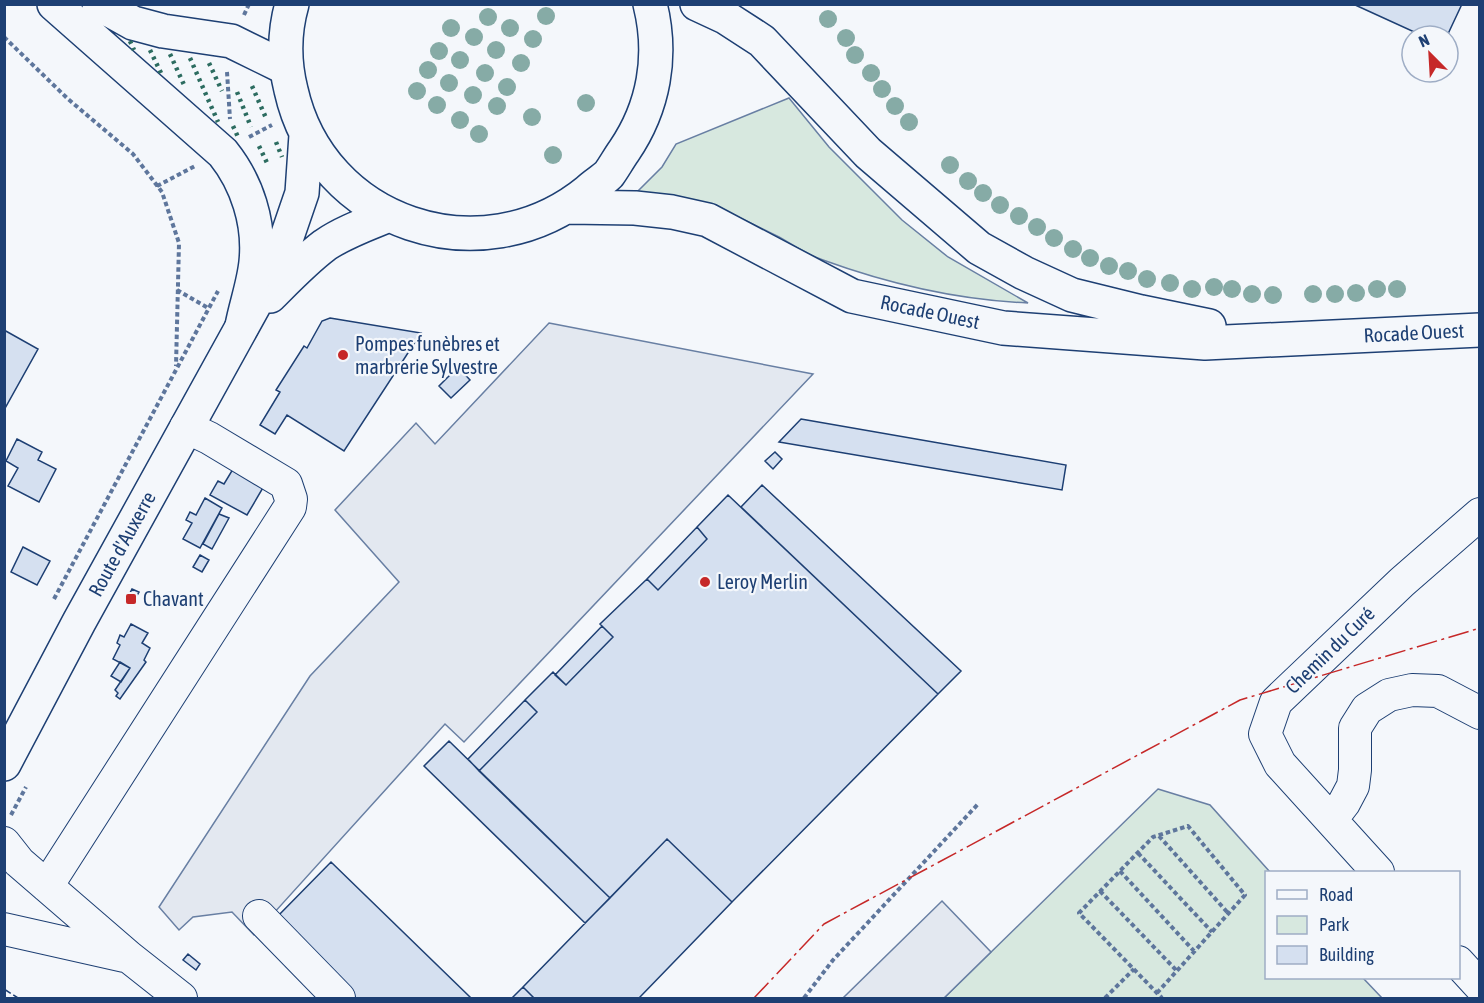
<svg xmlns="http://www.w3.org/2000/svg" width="1484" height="1003" font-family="'Asap Condensed',sans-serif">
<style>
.green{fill:#d7e8df;stroke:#687fa3;stroke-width:1.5}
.parking{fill:#e3e8f0;stroke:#687fa3;stroke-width:1.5}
.building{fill:#d5e0f0;stroke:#1d3f73;stroke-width:1.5}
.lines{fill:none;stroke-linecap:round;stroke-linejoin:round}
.minor-casing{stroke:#1d3f73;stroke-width:34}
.major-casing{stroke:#1d3f73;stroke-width:36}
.highway-casing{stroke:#1d3f73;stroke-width:36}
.path{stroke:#5e769c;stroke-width:4;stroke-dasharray:4.5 3;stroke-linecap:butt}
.minor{stroke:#f4f7fb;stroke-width:32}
.major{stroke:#f4f7fb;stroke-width:33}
.highway{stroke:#f4f7fb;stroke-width:33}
.hedge{stroke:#2c6c60;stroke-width:4.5;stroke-dasharray:3 4.5;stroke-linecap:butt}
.fence{stroke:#1d3f73;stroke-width:1.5;stroke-dasharray:8 3;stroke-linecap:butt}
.power{stroke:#c62828;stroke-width:1.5;stroke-dasharray:21 4.5 3 4.5;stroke-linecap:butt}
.tree{fill:#86aba6}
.poi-dot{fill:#c62828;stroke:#f4f7fb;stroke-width:2}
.labels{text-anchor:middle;stroke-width:4.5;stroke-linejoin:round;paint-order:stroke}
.street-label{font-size:20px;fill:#1d3f73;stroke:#f4f7fb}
.poi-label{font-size:20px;fill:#1d3f73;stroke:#f4f7fb;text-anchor:start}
</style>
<rect width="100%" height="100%" fill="#f4f7fb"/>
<path class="green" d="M789 98 829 147 902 220 948 257 1028 303C959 300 889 284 823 260 808 255 793 245 779 237 734 214 688 192 636 193L662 167 676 144Z
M1158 789 1210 805 1270 872H1266V978H1363L1382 998H944Z"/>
<path class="parking" d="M549 323 813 374 464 742 445 724 254 935 232 912 193 917 179 930 159 907 310 676 399 582 335 510 416 423 435 444Z
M942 901 991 952 944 998H843Z"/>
<path class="building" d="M1353 4H1462L1447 36H1423Z
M330 318 421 333 344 451 287 415 275 434 260 425 280 392 276 390 304 346 307 348 322 321Z
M4 330 38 349 4 410Z
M458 367 470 380 451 398 439 386Z
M801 419 1066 465 1062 490 779 442Z
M17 439 42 452 38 460 56 469 39 502 8 486 18 468 6 461Z
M775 452 782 459 773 469 765 461Z
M233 469 264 486 247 515 210 495 218 481 224 484Z
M762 485 961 671 938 694 741 507Z
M728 495 938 694 732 902 667 839 610 898 479 771 537 712 525 700 553 672 566 685 613 637 600 624 647 579 658 590 707 539 697 527Z
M205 498 222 508 200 548 183 539 192 523 186 520 190 512 196 515Z
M219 514 229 518 212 549 203 544Z
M697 527 707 539 658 590 647 579Z
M23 547 50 561 37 585 11 572Z
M200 555 209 560 202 572 193 567Z
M132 589 139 592 132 604 126 601Z
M131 624 148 633 142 643 150 648 144 660 146 662 120 699 116 696 118 693 115 690 130 668 113 659 120 645 117 643 120 635 124 637Z
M602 626 613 637 566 685 555 675Z
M120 662 130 668 121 682 111 676Z
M525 700 537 712 479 771 468 759Z
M449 741 610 898 585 923 424 766Z
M667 839 732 902 639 998H534L523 987Z
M331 862 471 998H356L275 919Z
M188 954 200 964 196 970 183 960Z
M523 987 534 998H512Z"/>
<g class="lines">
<defs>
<path id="minor" d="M1331 820 1344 803 1353 786 1355 770V728L1367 709 1389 695 1412 690 1438 691 1480 713
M4 843 19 862 129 957 181 998
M1378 872 1280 764 1265 734 1276 702 1402 582 1480 514
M47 886 290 507 291 499 286 484 209 438 186 427
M259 916 339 998
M4 929 124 956
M1458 962 1480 986"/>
<path id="major" d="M292 4C284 32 284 62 291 90 321 224 481 278 588 191 594 185 603 180 609 174 614 167 619 158 624 151 654 107 663 56 650 4
M697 4 725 17 762 41 868 153 979 248 1024 273 1072 295 1141 312 1209 326
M568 207 635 208 672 212 708 220 852 296 1003 328 1205 343 1480 330
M270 296C288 278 305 260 325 245 344 232 367 224 389 215
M4 764 79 622 279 260 302 193 306 135"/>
<path id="highway" d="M54 4 223 153C247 183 260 223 256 262 254 283 246 305 242 326
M99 4 133 23 163 31 231 41 286 68"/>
</defs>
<use href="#minor" class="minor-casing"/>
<use href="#major" class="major-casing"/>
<use href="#highway" class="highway-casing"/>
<path class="path" d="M244 15 249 4
M4 37 68 99 133 154 162 192 179 243 176 366
M227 72 230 119
M249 137 272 125
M157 186 195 166
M177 290 208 308
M54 599 218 291
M11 815 26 787
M1159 836 1228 913
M1138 853 1212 932
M1120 871 1194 951
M1100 891 1177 971
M1157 993 1245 895 1188 826 1153 837 1079 913 1157 993 1162 998
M804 998 833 960 979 803
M1105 998 1134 969"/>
<use href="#minor" class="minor"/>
<use href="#major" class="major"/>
<use href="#highway" class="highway"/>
<path class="hedge" d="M130 41 134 50
M150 50 161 73
M170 54 185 87
M190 58 218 122
M209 63 222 91
M252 86 266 118
M237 92 251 127
M233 126 238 137
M276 142 282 157
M259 146 268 165"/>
<path class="fence" d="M4 989 18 998"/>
<path class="power" d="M754 998 824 924 1240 700 1480 628"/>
</g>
<g class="tree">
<circle cx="546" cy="16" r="9"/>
<circle cx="488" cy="17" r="9"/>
<circle cx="828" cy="19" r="9"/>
<circle cx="451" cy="28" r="9"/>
<circle cx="510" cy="28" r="9"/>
<circle cx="474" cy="37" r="9"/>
<circle cx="846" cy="38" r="9"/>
<circle cx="533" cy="39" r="9"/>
<circle cx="496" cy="50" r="9"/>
<circle cx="439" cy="51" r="9"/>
<circle cx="855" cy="55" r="9"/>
<circle cx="460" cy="60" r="9"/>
<circle cx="521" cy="63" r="9"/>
<circle cx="428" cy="70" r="9"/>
<circle cx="485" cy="73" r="9"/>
<circle cx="871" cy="73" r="9"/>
<circle cx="449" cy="83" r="9"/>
<circle cx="507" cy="87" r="9"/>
<circle cx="882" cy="89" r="9"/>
<circle cx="417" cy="91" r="9"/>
<circle cx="473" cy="95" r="9"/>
<circle cx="586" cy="103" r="9"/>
<circle cx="437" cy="105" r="9"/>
<circle cx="497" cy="106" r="9"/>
<circle cx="895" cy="106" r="9"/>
<circle cx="532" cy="117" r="9"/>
<circle cx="460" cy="120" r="9"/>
<circle cx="909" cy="122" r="9"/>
<circle cx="479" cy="134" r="9"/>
<circle cx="553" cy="155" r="9"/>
<circle cx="950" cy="165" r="9"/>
<circle cx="968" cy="181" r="9"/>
<circle cx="983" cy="193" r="9"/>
<circle cx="1000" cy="205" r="9"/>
<circle cx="1019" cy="216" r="9"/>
<circle cx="1037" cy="227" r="9"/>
<circle cx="1054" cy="238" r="9"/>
<circle cx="1073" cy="249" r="9"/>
<circle cx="1090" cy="258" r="9"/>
<circle cx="1109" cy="266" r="9"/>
<circle cx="1128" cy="271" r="9"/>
<circle cx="1147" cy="279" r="9"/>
<circle cx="1170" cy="283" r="9"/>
<circle cx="1214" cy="287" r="9"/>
<circle cx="1192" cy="289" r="9"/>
<circle cx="1232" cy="289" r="9"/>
<circle cx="1377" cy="289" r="9"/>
<circle cx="1397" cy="289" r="9"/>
<circle cx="1356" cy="293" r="9"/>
<circle cx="1252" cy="294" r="9"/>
<circle cx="1313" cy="294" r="9"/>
<circle cx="1335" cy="294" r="9"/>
<circle cx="1273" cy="295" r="9"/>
</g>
<g class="poi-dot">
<circle cx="343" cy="355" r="6"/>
<circle cx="705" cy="582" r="6"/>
<rect x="125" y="593" width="12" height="12" rx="3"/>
</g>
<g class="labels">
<g class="street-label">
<text transform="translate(930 312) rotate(12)" y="7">Rocade Ouest</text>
<text transform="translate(1414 333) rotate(-3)" y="7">Rocade Ouest</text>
<text transform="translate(122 544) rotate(-61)" y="7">Route d'Auxerre</text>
<text transform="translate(1330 650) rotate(-44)" y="7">Chemin du Curé</text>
</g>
<g class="poi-label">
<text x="355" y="351">Pompes funèbres et<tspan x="355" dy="23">marbrerie Sylvestre</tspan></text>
<text x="717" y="589">Leroy Merlin</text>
<text x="143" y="606">Chavant</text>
</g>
</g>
<rect width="1484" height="1003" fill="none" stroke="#1d3f73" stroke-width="12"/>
<rect x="1265" y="871" width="195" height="108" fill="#f4f7fb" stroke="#9eadc5" stroke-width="1.5"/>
<rect x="1277" y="890" width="30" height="9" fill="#f4f7fb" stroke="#9eadc5" stroke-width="1.5"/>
<text x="1319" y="901" font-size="18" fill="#1d3f73">Road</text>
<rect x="1277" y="916" width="30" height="18" fill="#d7e8df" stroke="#9eadc5" stroke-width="1.5"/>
<text x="1319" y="931" font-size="18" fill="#1d3f73">Park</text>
<rect x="1277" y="946" width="30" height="18" fill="#d5e0f0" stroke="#9eadc5" stroke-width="1.5"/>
<text x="1319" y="961" font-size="18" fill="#1d3f73">Building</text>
<g transform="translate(1430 54) rotate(336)"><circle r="28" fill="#f4f7fb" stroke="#9eadc5" stroke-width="1.5"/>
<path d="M0-4.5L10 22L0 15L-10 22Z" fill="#c62828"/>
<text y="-9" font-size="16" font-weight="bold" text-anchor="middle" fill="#1d3f73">N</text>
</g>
</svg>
